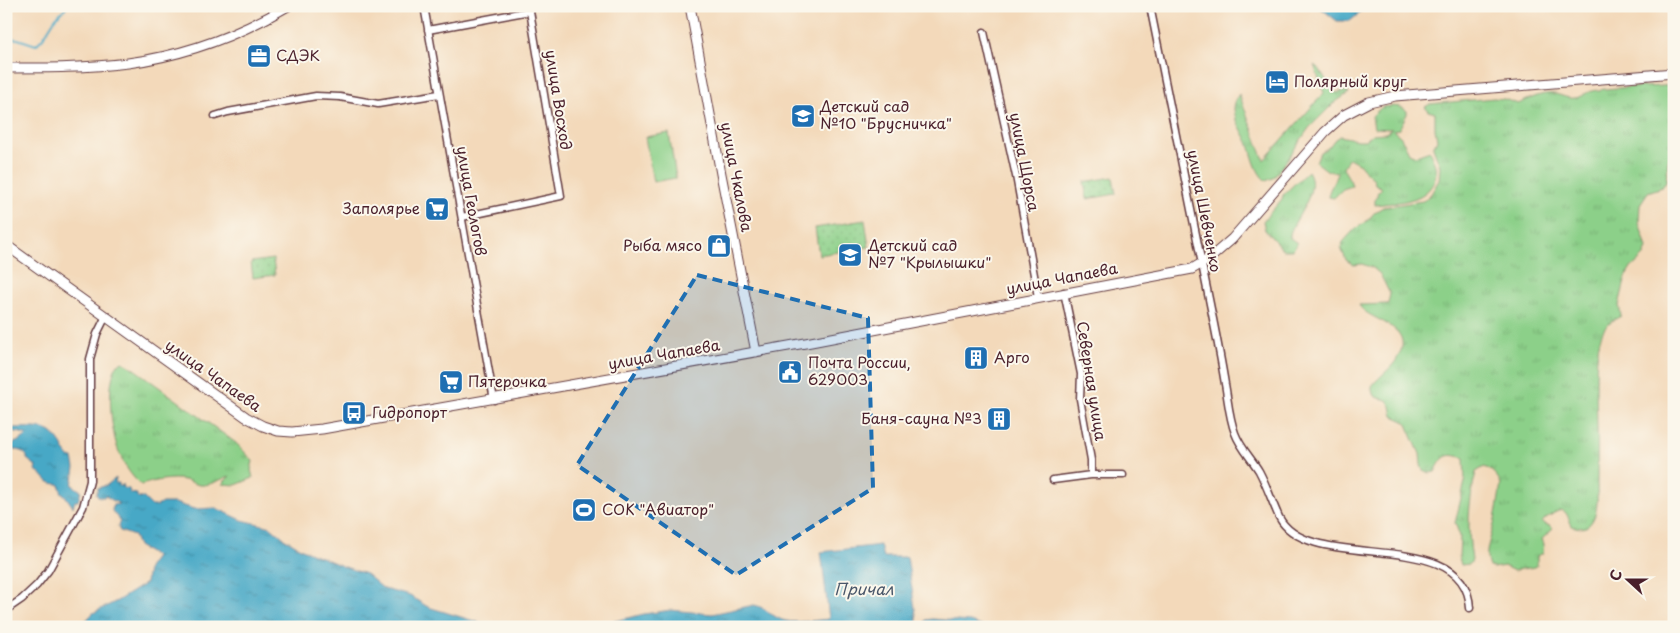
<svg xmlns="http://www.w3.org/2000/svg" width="1680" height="633" font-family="'Playpen Sans',sans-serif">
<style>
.grass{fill:url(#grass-tufts);stroke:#6b785a}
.park{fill:url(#park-dots);stroke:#6b785a}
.pitch{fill:#8cd089;stroke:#6b785a}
.water{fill:url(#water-ripples);stroke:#486478}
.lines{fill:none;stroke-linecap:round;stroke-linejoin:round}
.stream{stroke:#47a8c6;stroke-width:2}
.ferry{stroke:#495669;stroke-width:1;stroke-dasharray:6 5;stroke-linecap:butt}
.street-casing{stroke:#633b40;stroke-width:9}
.secondary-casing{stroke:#633b40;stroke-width:11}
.street{stroke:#fff;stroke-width:6}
.secondary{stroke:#fff;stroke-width:9}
.marked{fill:#1f6fb2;fill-opacity:0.2;stroke:#1f6fb2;stroke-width:4;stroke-dasharray:10 6;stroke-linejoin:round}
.labels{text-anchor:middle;stroke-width:4;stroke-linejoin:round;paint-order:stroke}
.poi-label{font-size:15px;fill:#4a1f2b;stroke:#fbf7ec;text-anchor:start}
.street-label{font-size:15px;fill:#4a1f2b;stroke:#fbf7ec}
.water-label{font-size:16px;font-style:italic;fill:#495669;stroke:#fbf7ec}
</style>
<defs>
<pattern id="grass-tufts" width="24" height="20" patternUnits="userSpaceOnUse" patternTransform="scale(1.25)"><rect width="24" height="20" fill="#8cd089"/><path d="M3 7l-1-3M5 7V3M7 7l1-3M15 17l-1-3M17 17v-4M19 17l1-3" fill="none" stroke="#7ab276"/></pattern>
<pattern id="park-dots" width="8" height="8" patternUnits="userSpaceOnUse" patternTransform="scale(1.25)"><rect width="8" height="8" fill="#8cd089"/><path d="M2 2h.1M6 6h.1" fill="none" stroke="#7ab276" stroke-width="1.8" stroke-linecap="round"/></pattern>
<pattern id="water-ripples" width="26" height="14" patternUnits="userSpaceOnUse" patternTransform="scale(1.25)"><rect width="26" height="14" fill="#47a8c6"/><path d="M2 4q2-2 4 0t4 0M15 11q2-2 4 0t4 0" fill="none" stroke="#3d88a1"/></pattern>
</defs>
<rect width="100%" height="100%" fill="#fbf7ec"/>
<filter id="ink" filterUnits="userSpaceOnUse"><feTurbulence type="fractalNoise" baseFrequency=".02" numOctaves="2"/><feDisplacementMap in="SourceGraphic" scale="10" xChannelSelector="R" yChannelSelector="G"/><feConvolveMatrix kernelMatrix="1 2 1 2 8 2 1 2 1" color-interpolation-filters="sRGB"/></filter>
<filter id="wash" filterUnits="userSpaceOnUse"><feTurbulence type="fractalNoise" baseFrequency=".0096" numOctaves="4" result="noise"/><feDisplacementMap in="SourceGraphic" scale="20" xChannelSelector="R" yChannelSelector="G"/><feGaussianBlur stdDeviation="1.12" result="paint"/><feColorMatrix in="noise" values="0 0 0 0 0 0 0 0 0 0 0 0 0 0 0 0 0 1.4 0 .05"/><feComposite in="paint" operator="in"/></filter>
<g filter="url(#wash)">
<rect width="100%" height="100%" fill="#f3d9ba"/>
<path class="grass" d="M1314 65 1318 68 1335 93 1345 91 1349 93 1334 103 1309 128 1284 164 1273 178 1266 181C1255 172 1253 155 1248 142 1243 131 1235 121 1234 109 1234 104 1236 98 1239 94L1264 160 1324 93Z
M1674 85 1673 144 1668 160 1666 181 1662 187 1648 192 1640 204 1639 222 1647 248 1644 256 1629 270 1625 281 1619 305 1621 316C1615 319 1609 323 1605 328 1592 346 1597 403 1597 426 1598 444 1597 462 1597 480 1597 492 1599 511 1592 521 1587 529 1581 529 1572 526 1566 513 1566 505 1551 515 1546 518 1545 518 1542 523L1550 526 1553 529 1542 539 1544 544 1543 553 1537 556V566C1529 569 1521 568 1514 571L1504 566 1493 568 1489 567C1483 552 1491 539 1494 524 1497 510 1499 497 1501 484 1498 476 1492 470 1484 467L1476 472C1468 505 1467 528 1472 560L1470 564 1461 565 1459 557 1460 536 1455 523 1465 482 1464 458C1446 452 1443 456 1435 472L1429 473 1423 470 1421 465 1420 454 1406 422 1393 416 1391 406 1387 400 1376 397 1372 391V386C1380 375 1392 369 1398 357 1417 325 1367 321 1359 305L1388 304 1390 294 1380 274 1373 268 1362 264 1354 265 1346 260 1341 248 1343 242 1354 230 1367 221 1375 212 1383 207 1423 201 1431 194 1439 180 1440 166 1433 147 1437 140 1435 129V113L1428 111 1425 107 1430 104 1494 98 1504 99 1518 104C1530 99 1542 92 1555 94 1561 95 1568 99 1574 98 1580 98 1586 92 1592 91 1619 86 1647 88 1674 85Z
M1382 107C1390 106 1402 105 1407 111V114L1399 129 1393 130 1401 137 1409 153 1416 156 1430 151C1431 158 1437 166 1436 173 1432 203 1398 202 1375 205V200L1378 196 1377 193 1382 188 1375 184 1374 179 1367 173 1360 164 1349 158 1343 167C1345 174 1351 179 1352 186L1343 189 1334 198 1328 197C1329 187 1337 181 1338 172L1328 171 1316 162 1320 152 1328 148 1335 139 1340 136 1358 140H1365L1372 134 1386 133 1392 129 1374 128 1372 116Z
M1308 171C1321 190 1295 217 1290 234V238L1297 243 1293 250H1283L1265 230 1263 221 1282 199 1283 195Z
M123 362 130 366 236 443 253 461 251 470 253 478 236 485 222 484 230 476C221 479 213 484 204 485 197 486 191 481 185 480 172 477 154 481 141 485 131 476 124 465 119 452 111 433 105 381 118 364Z"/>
<path class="park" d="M1113 177 1116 194 1087 199 1084 182Z
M865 220 869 247 819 255 815 228Z
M273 259 275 275 253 278 251 262Z"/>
<path class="pitch" d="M669 133 676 178 653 182 645 137Z"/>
<path class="water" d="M1315 6H1365L1359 14 1350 21H1337L1322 9Z
M6 428C18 428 42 426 51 432 57 436 59 443 64 447L63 449 69 457 73 458 75 468 72 485 81 491 78 501H75L73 507 64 494 62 493 59 484C43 484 47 476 35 470L36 466 27 459V456C22 451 19 449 12 450L10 453 6 451V446C13 444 22 440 27 435L18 432 6 431Z
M116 478 115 483H119V486H122L123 484 124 488 129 489 130 493 137 494V497L144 498 152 506H157L162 503H175L194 509 216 508 242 520 271 527 284 538 302 549 342 566 366 574 384 589 410 596 428 607 481 623 525 627H80L93 613 117 601 146 583 148 568 156 557 138 546 134 536 120 531 118 526 120 521 112 511 113 505 119 504 107 497 106 495 104 497H99L96 494 98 488 107 485Z
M880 545 883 557H907L918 627H568L598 625 644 614 671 610 712 614 754 605C766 607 774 619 786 621 796 623 818 620 829 619L821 552Z
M932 619 970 622 984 627H922L926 620Z"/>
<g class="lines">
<path class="stream" d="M6 38 18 39 36 45 43 38 55 19 67 6"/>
<path class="ferry" d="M505 627V625"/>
</g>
</g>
<g filter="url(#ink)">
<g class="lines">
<defs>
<path id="street" d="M424 6 494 400
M1150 6C1171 107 1190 208 1211 309 1216 334 1221 359 1225 384 1228 400 1229 417 1235 433 1240 447 1251 458 1259 471 1267 486 1272 502 1279 517 1309 576 1466 523 1470 608
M428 30 530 11 561 196 462 217
M984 32 1016 176 1038 297
M215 116 228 112 316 96 340 97 378 104 439 94
M1064 292 1081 374 1080 399 1091 460V475
M1053 480 1091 475H1123
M6 610 22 599 37 585 48 571 83 507 90 481V359L97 334 106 316"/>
<path id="secondary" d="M690 6 721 174 756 352
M6 68C46 68 88 68 128 63 185 55 238 36 288 6
M6 245 246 417 263 426 278 431 292 432 322 429 811 342 1192 269 1209 259 1232 239 1325 132 1344 115 1369 102 1395 96 1674 73"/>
</defs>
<use href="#street" class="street-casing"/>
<use href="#secondary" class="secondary-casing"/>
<use href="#street" class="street"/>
<use href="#secondary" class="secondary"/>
</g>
</g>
<path class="marked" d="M697 275 868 318 873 488 736 575 577 465Z"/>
<defs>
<symbol id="office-square" viewBox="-11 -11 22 22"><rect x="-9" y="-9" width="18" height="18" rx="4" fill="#1f6fb2" stroke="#fbf7ec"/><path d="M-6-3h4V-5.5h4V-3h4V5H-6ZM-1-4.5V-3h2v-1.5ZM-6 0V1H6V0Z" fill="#fff"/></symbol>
<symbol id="hotel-square" viewBox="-11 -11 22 22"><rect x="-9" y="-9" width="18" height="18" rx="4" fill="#1f6fb2" stroke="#fbf7ec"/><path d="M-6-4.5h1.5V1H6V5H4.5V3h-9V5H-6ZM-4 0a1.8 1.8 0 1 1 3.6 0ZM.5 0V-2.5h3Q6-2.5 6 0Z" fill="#fff"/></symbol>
<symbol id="school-square" viewBox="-11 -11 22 22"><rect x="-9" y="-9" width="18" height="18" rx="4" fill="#1f6fb2" stroke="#fbf7ec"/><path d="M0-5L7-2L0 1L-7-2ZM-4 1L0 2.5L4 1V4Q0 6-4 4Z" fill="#fff"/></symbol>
<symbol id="supermarket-square" viewBox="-11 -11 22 22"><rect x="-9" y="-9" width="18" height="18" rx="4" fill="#1f6fb2" stroke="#fbf7ec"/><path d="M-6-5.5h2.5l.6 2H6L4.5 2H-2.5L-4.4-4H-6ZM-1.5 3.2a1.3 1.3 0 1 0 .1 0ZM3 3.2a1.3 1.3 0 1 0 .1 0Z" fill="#fff"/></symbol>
<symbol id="shop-square" viewBox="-11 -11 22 22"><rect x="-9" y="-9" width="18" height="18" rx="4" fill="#1f6fb2" stroke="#fbf7ec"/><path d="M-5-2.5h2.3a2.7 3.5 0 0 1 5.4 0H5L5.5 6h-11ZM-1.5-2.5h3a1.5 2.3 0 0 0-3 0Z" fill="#fff"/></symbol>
<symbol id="building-square" viewBox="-11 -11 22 22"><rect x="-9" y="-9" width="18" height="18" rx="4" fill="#1f6fb2" stroke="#fbf7ec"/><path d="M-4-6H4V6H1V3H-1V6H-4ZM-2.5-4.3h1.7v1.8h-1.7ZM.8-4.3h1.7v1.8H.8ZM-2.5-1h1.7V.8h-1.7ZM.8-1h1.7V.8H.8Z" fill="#fff"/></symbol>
<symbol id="civic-square" viewBox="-11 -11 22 22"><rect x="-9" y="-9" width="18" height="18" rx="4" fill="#1f6fb2" stroke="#fbf7ec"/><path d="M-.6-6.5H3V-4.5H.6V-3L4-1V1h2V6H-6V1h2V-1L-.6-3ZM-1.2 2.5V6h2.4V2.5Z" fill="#fff"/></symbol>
<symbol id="bus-square" viewBox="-11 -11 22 22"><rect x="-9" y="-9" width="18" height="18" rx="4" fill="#1f6fb2" stroke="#fbf7ec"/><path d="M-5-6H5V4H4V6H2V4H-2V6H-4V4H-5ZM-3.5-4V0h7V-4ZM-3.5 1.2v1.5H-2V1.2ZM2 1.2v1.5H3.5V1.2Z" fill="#fff"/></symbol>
<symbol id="stadium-square" viewBox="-11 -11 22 22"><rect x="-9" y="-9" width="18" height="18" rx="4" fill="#1f6fb2" stroke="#fbf7ec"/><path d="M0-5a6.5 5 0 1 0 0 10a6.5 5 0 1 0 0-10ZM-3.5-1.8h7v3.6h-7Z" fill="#fff"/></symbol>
</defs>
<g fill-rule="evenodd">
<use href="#office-square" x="245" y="42" width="28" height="28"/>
<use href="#hotel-square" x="1263" y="68" width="28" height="28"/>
<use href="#school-square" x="789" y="102" width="28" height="28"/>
<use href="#supermarket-square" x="423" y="195" width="28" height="28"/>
<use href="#shop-square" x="705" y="232" width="28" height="28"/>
<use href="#school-square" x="836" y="241" width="28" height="28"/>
<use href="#building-square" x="962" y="344" width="28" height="28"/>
<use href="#civic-square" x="776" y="358" width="28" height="28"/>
<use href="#supermarket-square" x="437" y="368" width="28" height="28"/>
<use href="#bus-square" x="340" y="399" width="28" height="28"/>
<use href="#building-square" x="985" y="405" width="28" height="28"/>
<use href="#stadium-square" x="570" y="496" width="28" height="28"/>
</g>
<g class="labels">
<g class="poi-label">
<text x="276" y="61">СДЭК</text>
<text x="1294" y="87">Полярный круг</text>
<text x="820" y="112">Детский сад<tspan x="820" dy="17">№10 "Брусничка"</tspan></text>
<text x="420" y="214" text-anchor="end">Заполярье</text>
<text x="702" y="251" text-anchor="end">Рыба мясо</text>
<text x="868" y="251">Детский сад<tspan x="868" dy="17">№7 "Крылышки"</tspan></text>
<text x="994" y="363">Арго</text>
<text x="808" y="368">Почта России,<tspan x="808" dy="17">629003</tspan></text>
<text x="468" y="387">Пятерочка</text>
<text x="372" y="418">Гидропорт</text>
<text x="982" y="424" text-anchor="end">Баня-сауна №3</text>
<text x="602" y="515">СОК "Авиатор"</text>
</g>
<g class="street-label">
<text transform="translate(558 100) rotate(81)" y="5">улица Восход</text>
<text transform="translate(1024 162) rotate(79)" y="5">улица Щорса</text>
<text transform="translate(736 177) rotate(79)" y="5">улица Чкалова</text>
<text transform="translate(471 201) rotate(80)" y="5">улица Геологов</text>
<text transform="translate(1204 211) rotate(79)" y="5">улица Шевченко</text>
<text transform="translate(1062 279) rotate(-11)" y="5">улица Чапаева</text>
<text transform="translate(664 355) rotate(-10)" y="5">улица Чапаева</text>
<text transform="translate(213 376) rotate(35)" y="5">улица Чапаева</text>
<text transform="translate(1091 381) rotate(81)" y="5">Северная улица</text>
</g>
<g class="water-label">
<text x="864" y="595">Причал</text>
</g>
</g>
<rect width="1680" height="633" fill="none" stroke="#fbf7ec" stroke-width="25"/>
<g transform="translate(1628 580) rotate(291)" stroke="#fbf7ec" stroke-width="4" paint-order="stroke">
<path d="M0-4L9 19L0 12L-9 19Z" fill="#4a1f2b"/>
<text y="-8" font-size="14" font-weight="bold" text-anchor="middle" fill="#4a1f2b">С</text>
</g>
</svg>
